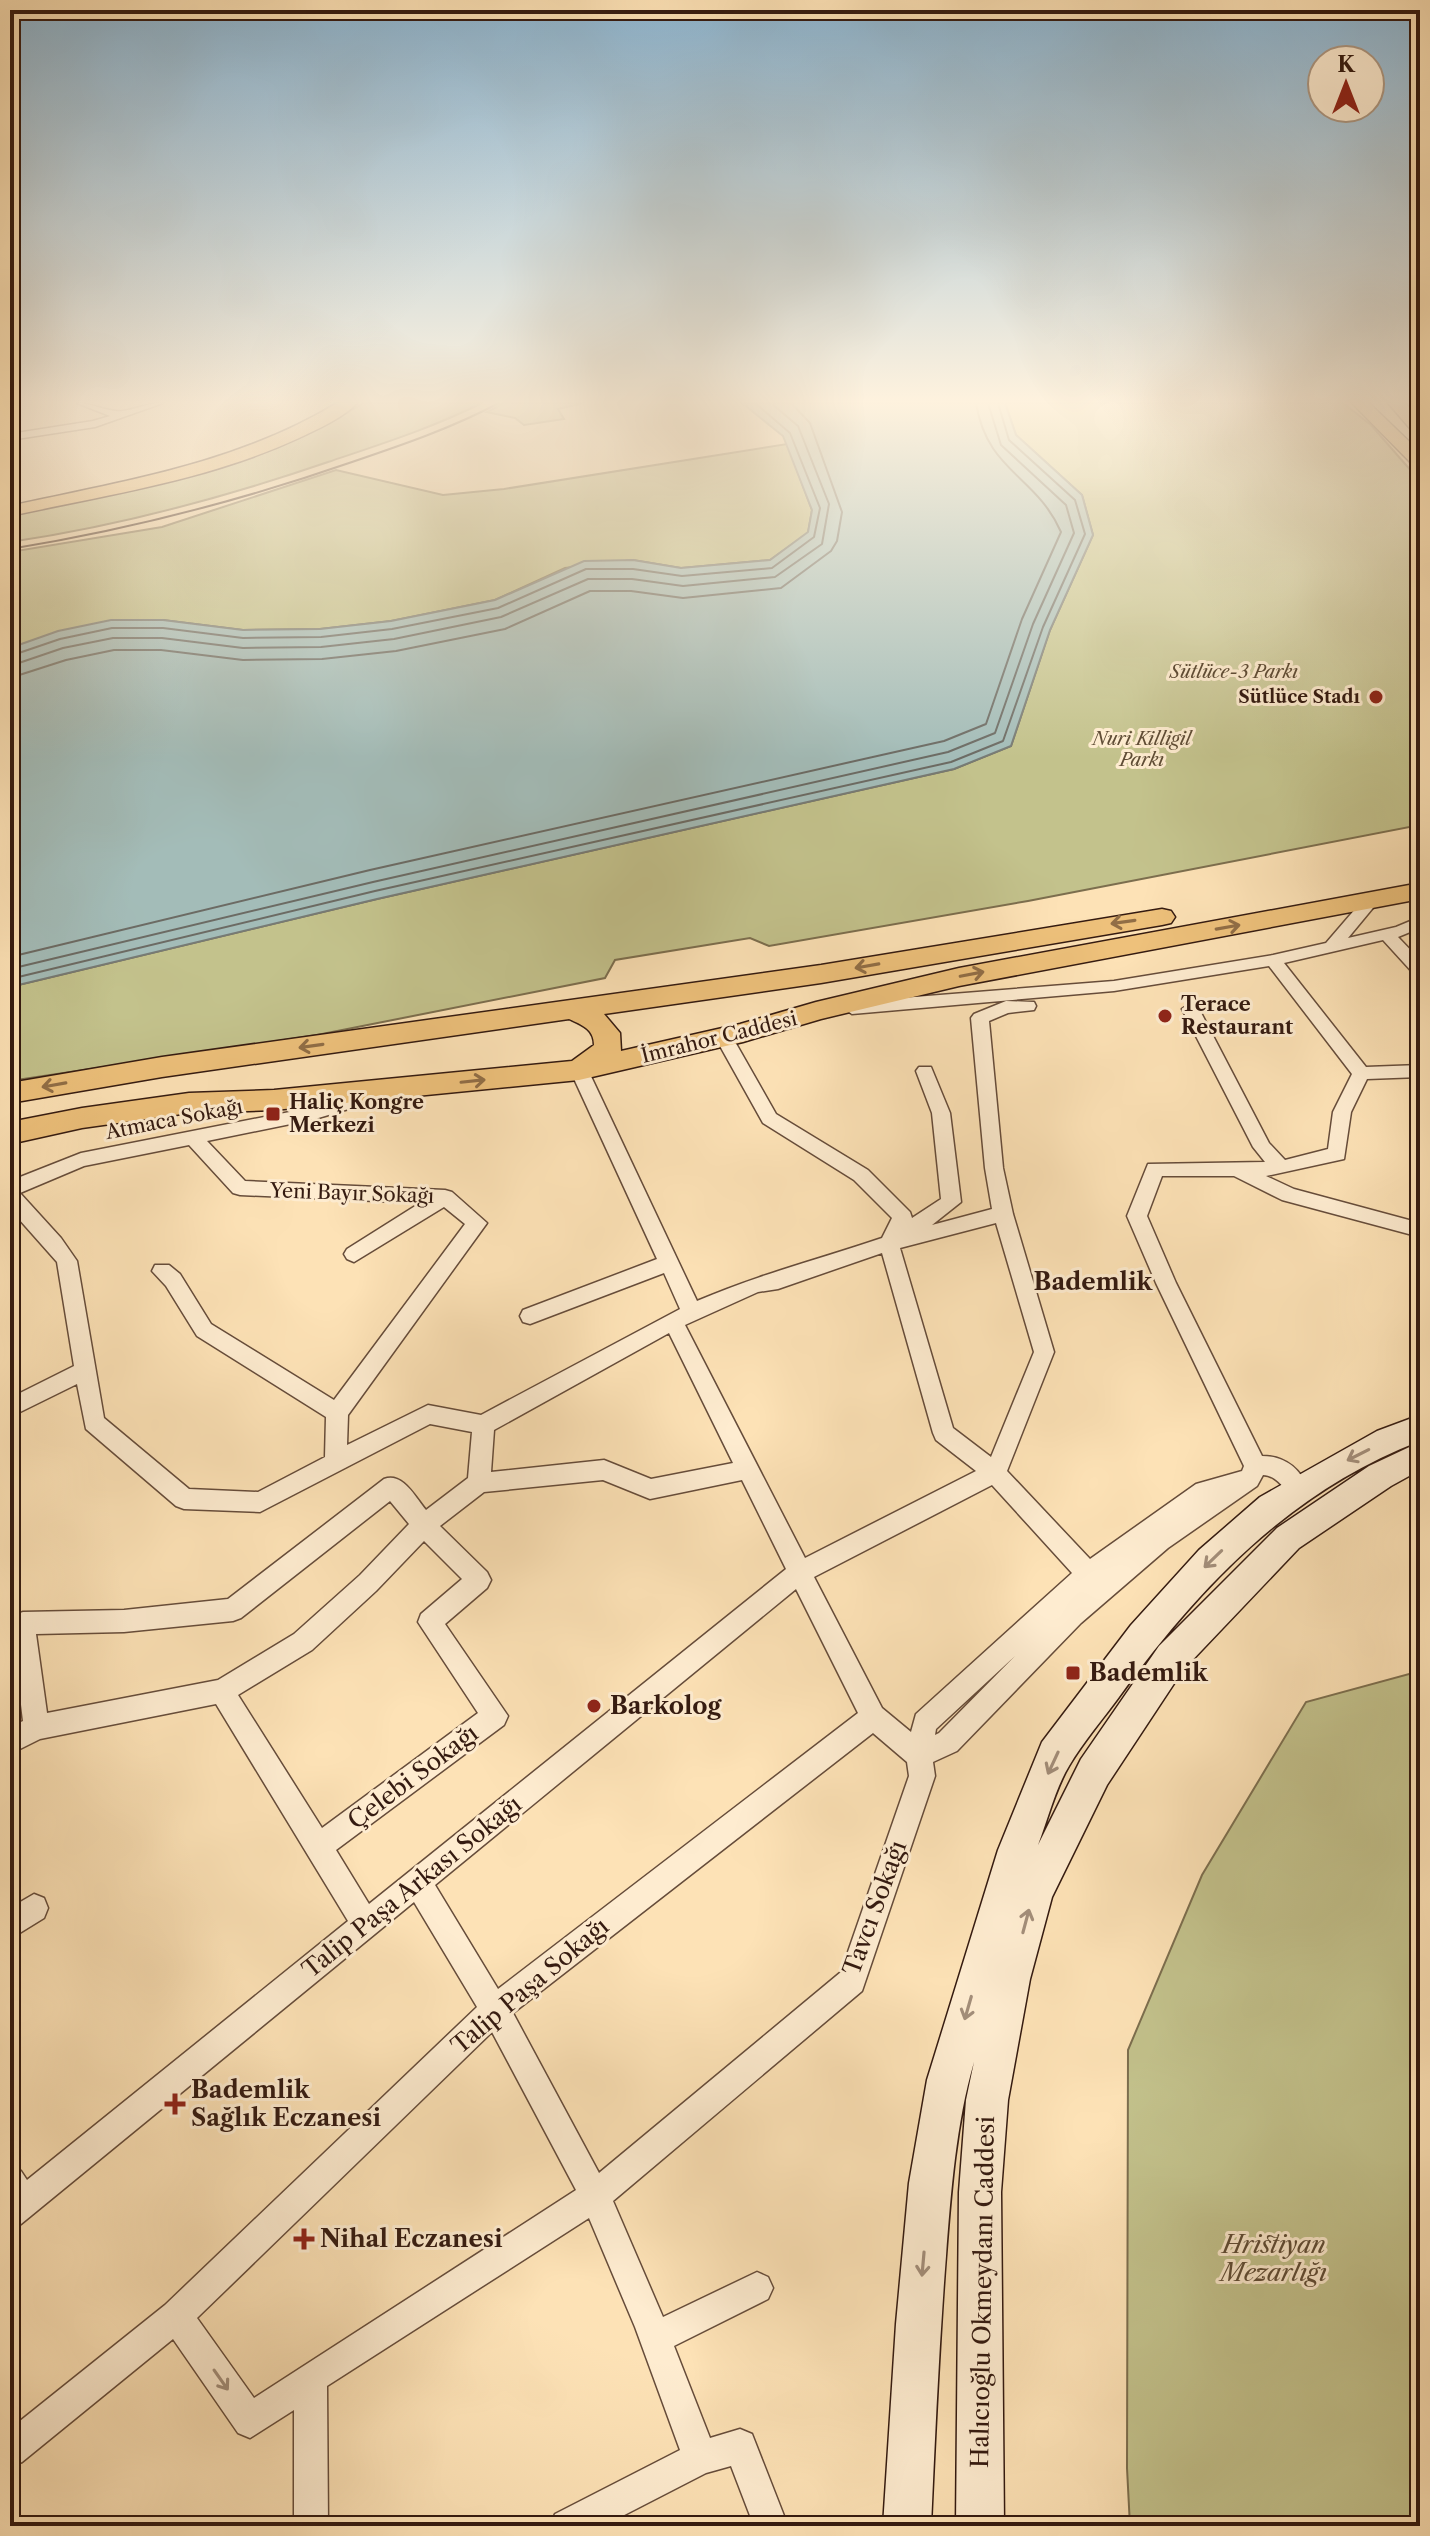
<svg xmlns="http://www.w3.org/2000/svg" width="1430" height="2536" font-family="'Libre Caslon Text',serif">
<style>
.green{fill:#c3c28c;stroke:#7c6e4e;stroke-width:2}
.water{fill:#a3bcb8;stroke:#777b75;stroke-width:2}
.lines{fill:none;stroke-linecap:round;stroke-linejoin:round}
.shore{stroke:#6c6b64;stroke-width:2}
.street-casing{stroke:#664c3a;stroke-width:3}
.secondary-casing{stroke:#341a10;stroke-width:3}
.primary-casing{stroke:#341a10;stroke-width:3}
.street{fill:#feecd0;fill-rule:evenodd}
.secondary{fill:#feecd0;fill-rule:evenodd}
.primary{fill:#eec17b;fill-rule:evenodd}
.tram{stroke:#341a10;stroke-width:2}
.oneway{stroke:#916e46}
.oneway2{stroke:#a38e7a}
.poi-dot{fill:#8f2418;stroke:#feecd0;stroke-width:3}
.labels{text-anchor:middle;stroke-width:6;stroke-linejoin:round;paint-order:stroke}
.far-park-label{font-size:18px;font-style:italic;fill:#5f4c35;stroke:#feecd0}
.far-poi-label{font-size:18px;font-weight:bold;fill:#341a10;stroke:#feecd0;text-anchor:end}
.poi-label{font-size:20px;font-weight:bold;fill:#341a10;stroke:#feecd0;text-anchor:start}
.street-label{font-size:20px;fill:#341a10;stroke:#feecd0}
.quarter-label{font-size:24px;font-weight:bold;fill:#341a10;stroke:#feecd0}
.near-poi-label{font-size:24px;font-weight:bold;fill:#341a10;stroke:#feecd0;text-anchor:start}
.near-street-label{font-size:24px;fill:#341a10;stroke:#feecd0}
.near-park-label{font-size:24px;font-style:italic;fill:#5f4c35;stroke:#feecd0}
</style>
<rect width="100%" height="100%" fill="#fde2b6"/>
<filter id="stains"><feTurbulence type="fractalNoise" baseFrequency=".0025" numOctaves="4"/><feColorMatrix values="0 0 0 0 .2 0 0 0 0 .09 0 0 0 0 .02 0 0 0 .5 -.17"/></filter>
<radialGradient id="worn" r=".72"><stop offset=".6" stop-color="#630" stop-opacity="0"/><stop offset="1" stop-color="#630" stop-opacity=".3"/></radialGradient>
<path class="green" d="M364 403H482C432 428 381 444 328 462 223 498 120 526 10 542V516L209 470 325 425Z
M504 403H583L558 409 564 419 524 425 515 418 487 412Z
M1005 403H1343L1371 425 1420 481V825L1028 901 769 946 750 938 615 960 605 978 317 1035 10 1081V987L377 899 954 769 1011 746 1050 630 1093 535 1082 495 1016 435Z
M787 444 812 510 808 533 770 560 681 568 633 560 565 568 495 600 391 621 320 629 243 630 163 620 10 648V552L162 527 336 470 443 495 504 489Z
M1420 1671V2526H1130L1127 2468 1128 2050 1202 1875 1306 1702Z"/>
<path class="water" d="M742 403H1005L1016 435 1082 495 1093 535 1050 630 1011 746 954 769 377 899 10 987V648L58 631 111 620H163L243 630 320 629 391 621 495 600 584 561 633 560 681 568 770 560 808 532 812 510 783 436Z"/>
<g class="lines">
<path class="shore" d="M10 656 60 639 112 628H163L243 638 321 637 392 629 498 608 586 569H633L682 576 772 568 814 537 820 508 790 433 755 403
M10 666 63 648 113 638H162L243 648 321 647 394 639 501 617 588 579H632L683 586 775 577 822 544 829 504 798 426 771 403
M10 678 66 660 114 650H161L243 660 322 659 396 651 505 629 590 591H631L683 598 781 588 831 551 837 541 842 512 810 423 791 403
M10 957 370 870 944 741 986 724 1022 619 1061 532C1036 475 987 472 976 403
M10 969 373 882 948 752 995 733 1033 624 1074 533 1066 505 1001 445 988 403
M10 979 375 891 951 762 1003 741 1043 627 1085 534 1075 500 1009 440 998 403"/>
<defs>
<path id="street" d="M77 403C92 403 110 413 123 411 137 409 148 403 163 403L95 427 10 440V434L93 421 110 416Z
M1369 898 1377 903 1348 938 1396 927 1420 917V928L1398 937 1420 960V975L1414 974 1383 940 1284 963 1366 1067 1420 1065V1077L1367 1079 1351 1112 1344 1159 1266 1176 1294 1189 1420 1223V1237L1282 1200 1234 1176H1162L1147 1216 1176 1283 1262 1456C1286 1456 1300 1469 1309 1489L1306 1496C1286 1503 1284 1476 1263 1475L1257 1486 1168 1548 1081 1623 957 1751 933 1762 935 1776 862 1991 613 2201 663 2317 757 2272 768 2277 773 2288 768 2299 674 2346 710 2438 740 2429 752 2434 788 2526H754L731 2466 706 2473 603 2526H550L555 2514 680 2450 635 2327 589 2218 327 2386 328 2526H294V2410L250 2438 238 2433 173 2339 22 2462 10 2467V2429L165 2305 477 2007 414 1902 21 2224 10 2228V2167L21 2171 27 2180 348 1921 216 1704 40 1739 10 1754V1727L23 1721 11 1623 14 1615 23 1612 124 1610 228 1599 384 1479C403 1472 415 1497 426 1510L468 1478 472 1432 430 1424 260 1512 184 1509 176 1506 86 1429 77 1384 10 1417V1398L74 1366 57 1262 10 1209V1181L81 1153 315 1107 376 1089 382 1091 385 1095 382 1099 315 1119 207 1141 245 1181 445 1190 452 1192 487 1223 348 1415 347 1445 428 1405 481 1415 680 1309 664 1273 530 1324 523 1322 520 1316 523 1310 657 1259 570 1070 573 1066 579 1064 588 1070 697 1301C757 1275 820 1259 882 1238L892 1218 854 1180 763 1123 715 1037 718 1033H730L776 1114 868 1170 910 1212 912 1218 941 1199 932 1113 916 1071 919 1067H931L950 1113 961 1202 932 1225 992 1209 985 1168 971 1018 974 1014 1006 1001 1034 1002 1036 1006 1034 1010 1008 1013 989 1021 1003 1168 1013 1214 1054 1352 1007 1471 1090 1559 1196 1484 1242 1471 1244 1466 1156 1283 1127 1216 1148 1164 1265 1162 1253 1147 1182 1009 1191 1003 1197 1005 1269 1143 1285 1160 1328 1149 1333 1112 1352 1074 1269 966 1114 991 852 1014 843 1008 852 1002 1114 981 1273 955 1326 943 1363 900ZM189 1145 233 1193 240 1195 420 1203 347 1249 344 1254 347 1259 354 1262 444 1207 465 1224 334 1400 211 1324 180 1274 169 1265H155L152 1271 166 1286 197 1336 326 1417 325 1457 258 1492 189 1489 104 1418 77 1261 61 1238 20 1193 84 1166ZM996 1223 1034 1352 991 1457 953 1428 900 1248ZM882 1253 933 1433 936 1440 976 1471 805 1558 685 1325 758 1292 778 1289ZM669 1333 733 1463 651 1479 604 1460 491 1472 494 1430ZM603 1480 650 1499 742 1480 786 1569 369 1904 336 1850 504 1725 508 1716 445 1624 487 1588 491 1580 487 1572 440 1526 484 1492ZM992 1485 1072 1573 916 1714 911 1732 882 1708 814 1577ZM390 1501 409 1524 360 1575 294 1634 218 1680 47 1713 36 1634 124 1632 233 1621 241 1618ZM424 1541 462 1579 421 1614 418 1622 478 1713 322 1828 238 1695 312 1650 376 1591ZM796 1589 858 1713 498 1989 435 1885ZM1015 1656 939 1733 935 1735 936 1729ZM873 1733 907 1762 909 1776 841 1972 599 2173 513 2013ZM492 2032 576 2190 254 2398 197 2318Z
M34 1894 44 1898 48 1908 44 1918 10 1939V1908Z"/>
<path id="secondary" d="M1420 1415V1441C1290 1491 1199 1587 1119 1697 1103 1719 1083 1742 1069 1766 1055 1789 1048 1819 1038 1845L1081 1759 1159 1646 1277 1528 1369 1466 1420 1442V1470L1391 1486 1299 1548 1183 1670 1107 1785 1052 1897 1030 1979 1008 2100 1001 2192 1004 2526H956L959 2192 966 2100 974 2062C956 2124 951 2191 946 2256 939 2346 935 2436 931 2526H883L896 2324 909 2183 927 2080 998 1850 1042 1742 1131 1625 1199 1550 1260 1497 1377 1431Z"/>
<path id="primary" d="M337 403H357C343 418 318 429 299 438 209 480 107 495 10 516V506C123 481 237 464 337 403Z
M1352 403H1369L1420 452V467L1414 466Z
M1388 403H1405L1420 419V434L1414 433Z
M1420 883V899L959 986 821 1019 743 1042 579 1080 274 1110 189 1113 82 1128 10 1144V1122L82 1108 189 1093 274 1090 572 1061 594 1045C594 1029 582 1025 569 1019L162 1077 10 1103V1083L162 1057 821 965 1162 909 1171 911 1175 917 1171 923 1162 925 821 983 604 1014 620 1033 621 1051 740 1024 816 1002 959 968Z"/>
</defs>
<use href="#street" class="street-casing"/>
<use href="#secondary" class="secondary-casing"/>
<use href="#primary" class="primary-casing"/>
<use href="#street" class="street"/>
<use href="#secondary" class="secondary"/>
<use href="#primary" class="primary"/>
<path class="tram" d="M10 549C127 530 240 501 352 462 402 445 452 428 499 403"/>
</g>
<defs><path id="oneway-shaft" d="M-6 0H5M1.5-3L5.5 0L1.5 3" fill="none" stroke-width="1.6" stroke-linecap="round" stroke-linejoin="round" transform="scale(2)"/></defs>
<g class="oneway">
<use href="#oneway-shaft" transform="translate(1123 922) rotate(172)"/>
<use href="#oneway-shaft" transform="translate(1228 927) rotate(-10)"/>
<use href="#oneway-shaft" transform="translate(867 966) rotate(170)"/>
<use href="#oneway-shaft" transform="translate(972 974) rotate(-11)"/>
<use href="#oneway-shaft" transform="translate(311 1046) rotate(172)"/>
<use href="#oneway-shaft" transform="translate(473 1081) rotate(-6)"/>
<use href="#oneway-shaft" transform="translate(54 1085) rotate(170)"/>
</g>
<g class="oneway2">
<use href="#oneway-shaft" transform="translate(1358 1455) rotate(153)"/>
<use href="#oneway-shaft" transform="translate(1213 1559) rotate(136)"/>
<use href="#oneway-shaft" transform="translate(1053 1763) rotate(115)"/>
<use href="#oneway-shaft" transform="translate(1026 1921) rotate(-75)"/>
<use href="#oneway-shaft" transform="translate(968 2008) rotate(106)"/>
<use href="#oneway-shaft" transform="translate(923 2264) rotate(95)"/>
<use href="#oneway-shaft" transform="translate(221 2380) rotate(55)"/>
</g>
<linearGradient id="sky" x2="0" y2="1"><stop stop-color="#8cb7d5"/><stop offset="0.53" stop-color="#fef2de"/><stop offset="1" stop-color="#fef2de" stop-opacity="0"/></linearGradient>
<rect width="1430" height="758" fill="url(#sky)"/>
<g class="poi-dot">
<circle cx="1376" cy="697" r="8"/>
<circle cx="1165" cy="1016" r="8"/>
<rect x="265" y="1106" width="16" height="16" rx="4"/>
<rect x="1065" y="1665" width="16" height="16" rx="4"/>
<circle cx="594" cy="1706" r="8"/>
<path d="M171 2092h8v8h8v8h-8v8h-8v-8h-8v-8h8z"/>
<path d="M300 2227h8v8h8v8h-8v8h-8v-8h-8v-8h8z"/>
</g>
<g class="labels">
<g class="far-park-label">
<text x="1234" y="678">Sütlüce-3 Parkı</text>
<text x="1142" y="745">Nuri Killigil<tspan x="1142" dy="21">Parkı</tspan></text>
</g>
<g class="far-poi-label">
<text x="1360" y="703">Sütlüce Stadı</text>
</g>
<g class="poi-label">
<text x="1181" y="1011">Terace<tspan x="1181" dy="23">Restaurant</tspan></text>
<text x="289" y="1109">Haliç Kongre<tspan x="289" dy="23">Merkezi</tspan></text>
</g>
<g class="street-label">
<text transform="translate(719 1037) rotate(-14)" y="7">İmrahor Caddesi</text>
<text transform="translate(174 1119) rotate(-11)" y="7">Atmaca Sokağı</text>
<text transform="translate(352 1193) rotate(2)" y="7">Yeni Bayır Sokağı</text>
</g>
<g class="quarter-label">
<text x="1093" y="1290">Bademlik</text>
</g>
<g class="near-poi-label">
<text x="1089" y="1681">Bademlik</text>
<text x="610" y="1714">Barkolog</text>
<text x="191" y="2098">Bademlik<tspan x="191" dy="28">Sağlık Eczanesi</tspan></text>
<text x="320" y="2247">Nihal Eczanesi</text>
</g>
<g class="near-street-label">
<text transform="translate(413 1777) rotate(-37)" y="8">Çelebi Sokağı</text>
<text transform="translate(412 1887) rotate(-39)" y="8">Talip Paşa Arkası Sokağı</text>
<text transform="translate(875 1908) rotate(-70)" y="8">Tavcı Sokağı</text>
<text transform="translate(530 1986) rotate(-40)" y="8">Talip Paşa Sokağı</text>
<text transform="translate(983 2292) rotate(-89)" y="8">Halıcıoğlu Okmeydanı Caddesi</text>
</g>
<g class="near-park-label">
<text x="1274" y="2253">Hristiyan<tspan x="1274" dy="28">Mezarlığı</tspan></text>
</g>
</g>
<rect width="1430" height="2536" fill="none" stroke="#fde2b6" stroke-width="40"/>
<rect x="12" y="12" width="1406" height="2512" fill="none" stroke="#341a10" stroke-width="4"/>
<rect x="20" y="20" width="1390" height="2496" fill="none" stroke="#341a10" stroke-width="2"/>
<g transform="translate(1346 84)"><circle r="38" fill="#feecd0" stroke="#ad9883" stroke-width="2"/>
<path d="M0-6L14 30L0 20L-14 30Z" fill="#8f2418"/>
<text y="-12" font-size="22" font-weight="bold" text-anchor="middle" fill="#341a10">K</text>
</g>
<rect width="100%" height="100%" filter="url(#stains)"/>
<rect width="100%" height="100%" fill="url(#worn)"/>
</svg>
